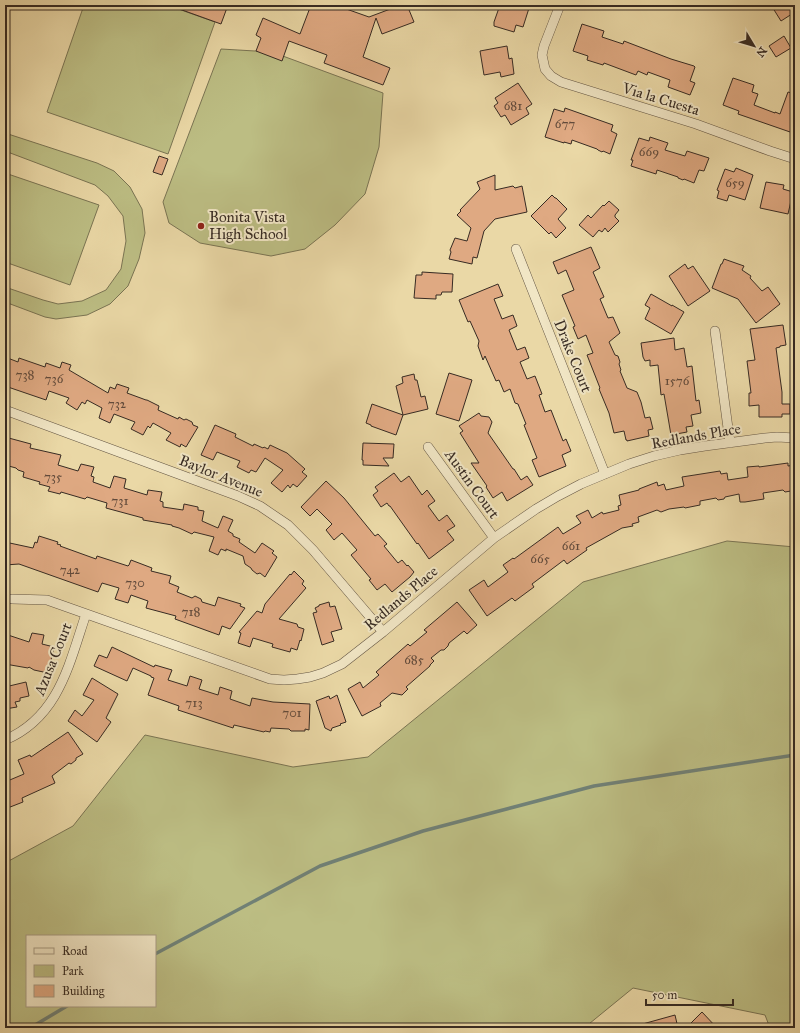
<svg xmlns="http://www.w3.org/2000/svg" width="800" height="1033" font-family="'IM FELL Great Primer',serif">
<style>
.green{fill:#bcbd83;stroke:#7a7453;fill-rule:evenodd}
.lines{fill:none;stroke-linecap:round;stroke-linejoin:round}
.stream{stroke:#718075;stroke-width:3.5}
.building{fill:#dfa982;stroke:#372b23}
.street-casing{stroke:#645644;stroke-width:10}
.street{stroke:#f1e6c5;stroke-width:9}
.poi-dot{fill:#8f2418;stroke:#f1e6c5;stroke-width:1.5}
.labels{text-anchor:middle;stroke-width:4;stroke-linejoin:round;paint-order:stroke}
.number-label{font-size:13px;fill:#614a3b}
.street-label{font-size:15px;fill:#372b23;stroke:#f1e6c5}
.poi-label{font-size:15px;fill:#372b23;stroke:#f1e6c5;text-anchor:start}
</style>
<rect width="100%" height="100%" fill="#ead8a6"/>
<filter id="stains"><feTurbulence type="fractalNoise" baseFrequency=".005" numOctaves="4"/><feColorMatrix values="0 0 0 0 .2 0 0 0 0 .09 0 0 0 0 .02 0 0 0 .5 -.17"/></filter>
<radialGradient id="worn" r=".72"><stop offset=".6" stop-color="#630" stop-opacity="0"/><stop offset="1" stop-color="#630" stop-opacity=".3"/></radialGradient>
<path class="green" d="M84 5H167L215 22 168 154 47 112Z
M221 49 272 52 383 93 379 147 365 194 335 225 305 249 271 256 200 243 169 223 163 202Z
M5 133 97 163 114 171 130 187 142 209 145 233 139 259 128 286 110 304 87 315 56 319 45 317 5 302V287L43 300 58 304 82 301 106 290 121 269 126 241 123 216 108 196 95 185 5 151Z
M5 173 99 205 70 285 5 262Z
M727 541 795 547V1028H770L765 1015 633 988 584 1028H5V863L73 826 145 735 293 767 368 757 583 582ZM27 936H155V1006H27Z"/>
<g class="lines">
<path class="stream" d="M155 954 320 866 423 831 594 786 795 755
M30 1028 67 1006"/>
</g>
<path class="building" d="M171 5H228L221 24 171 6Z
M311 5H335L369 17 401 5H407L414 22 382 34 376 18 363 57 390 68 383 85 324 63 327 55 289 41 282 61 256 51 261 38 256 35 263 18 300 34Z
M500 5H530L523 27 516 25 514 32 494 26V22Z
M771 5H795V12L781 21Z
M582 24 604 31 602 37 623 44 624 41 671 59 694 66 695 67 690 81 695 83 690 95 668 87 670 80 648 72 647 75 638 71 636 75 604 63 603 65 587 60 588 56 573 51Z
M784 36 791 48 776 57 769 46Z
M507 46 509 59 512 58 514 74 501 77 500 72 484 75 480 51Z
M733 78 754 85 752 92 758 94 754 105 775 113V112L780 114 788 92 795 94V127L793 133 738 114 739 111 723 105Z
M518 83 532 104 526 108 529 114 511 125 505 115 501 117 494 106 498 103 495 98Z
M565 108 613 125 611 131 617 134 610 154 603 151 602 152 598 150 597 149 572 140 571 144 564 142V143L545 137 554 109 564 112Z
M650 137 668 143 665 150 685 156 687 151 709 158 704 171 699 170 694 183 684 179 683 180 678 178V177L657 170 656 174 631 166 633 160H631L639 138 649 141Z
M159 156 168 159 162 175 153 172Z
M736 168 753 175 745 200 729 195 727 201 717 198 719 191 717 190 725 169 734 172Z
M495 175V190L513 186 515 188 522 186 527 212 495 219 484 231 477 258 473 257 472 264 449 259 451 252 450 250 455 238 467 241 471 228 457 215 461 211 460 210 480 189 477 182Z
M766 182 784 185 783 189 793 192 788 214 760 208Z
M552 195 555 198H556L567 209 558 219 566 228 556 238 551 232 549 234 531 216Z
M609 201 619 210 615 215V217L619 221 608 232 605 228 602 232 599 230 593 237 579 225 588 215 591 218 603 205 604 206Z
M591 247 600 268 593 272 604 297 600 299 608 318 613 317 620 333 609 342 615 355 618 356 620 362 619 364 621 370 620 371 627 388 637 392 641 402 645 418 650 417 653 429 648 430 649 436 627 441V440H626L624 431 614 433 609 413 599 389 600 388 587 355 593 353 586 335 578 339 573 327 575 326 562 295 574 290 566 270 558 274 553 262Z
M724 259 744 266 742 270 751 276 750 278 762 291 768 287 780 304 756 323 738 299 712 288 721 264H722Z
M685 264 688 269 693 266 710 291 688 306 669 276Z
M422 272 453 274 452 292H442L441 295H436V299L414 298 416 275H422Z
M498 284 503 296 494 299 502 319 513 315 517 326 509 330 517 350 525 347 529 358 520 362 527 379 535 376 542 394 539 395 545 412 551 410 563 441 566 439 571 451 562 455 566 466 539 477 532 460 537 458 524 425 526 424 518 404 515 403 510 389 504 392 499 380 496 381 485 356 483 360 478 346 479 341 470 321 468 322 459 300Z
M651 294 672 306V305L684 312 671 334 645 319 650 308 645 305Z
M783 325 786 345 780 346V347L776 348 782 392V404H790V414H782V417H759V405L749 406V393H751L747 361 755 360 750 329Z
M674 338 675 350 684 348 687 367 692 366 696 401 699 400 701 413 691 415 693 426 686 427 687 432 671 435 664 394 661 395 658 365 650 366V360L645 361 643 357 641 343Z
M5 357 18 362 19 358 45 367 46 363 60 368 62 362 71 365 69 370 108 393 110 387 115 389 117 384 129 388 127 393 146 400H147L159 406 158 410 178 419 179 417 184 420 186 419 192 422 193 425 198 427 186 447 181 444 180 447 166 440 171 433 153 423 150 428 148 426 143 435 131 429 135 422 114 414 110 423 99 418 102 408 87 400 85 404 82 402 77 410 66 403 69 398 49 391 46 400 5 386Z
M449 373 472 380 459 421 436 414Z
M414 374 415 380H417L421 397 425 396 428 409 403 415 396 435 371 426V425L366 423 372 404 403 415 396 386 403 383 402 377Z
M479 413 481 416 489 417 492 422 488 433 513 469H514L521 480 527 476 533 485 507 501 502 492 493 498 486 487 487 486 471 463H479L460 433 463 431 459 426Z
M215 425 236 434 235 437 253 446 254 444 263 448 264 447 268 449 270 445 287 453 305 469 302 472 307 476 297 487 293 484 290 488 288 485 282 492 271 483 283 470 265 458 256 472 251 470 249 473 237 467 240 461 217 452 213 460 201 455Z
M5 437 31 444 30 448 61 455 58 465 78 471 81 464 94 467 91 476 94 477 93 482 110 488 114 476 126 479 124 488 147 495 148 490 162 492 160 501 163 502V507L183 510 184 504 198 507V510L204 511 202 521 218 528 223 516 233 520 228 531 233 534V536L240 539 239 542 255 553 262 543 274 551 272 553 277 557 265 577 260 573 257 574 252 570 251 568 245 564 243 556 226 549V551L221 549 218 555 209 551 214 537 194 532 192 534 179 528 172 526V525L143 520V518L106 508 107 503 87 497 85 499 61 492 60 494 48 491 50 487 39 484 40 482 23 477 24 472 18 470 16 468 5 465Z
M363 443 394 444 393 458H383L389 466 363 465V460H362Z
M788 463V466L795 465V488L792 489 791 491 785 492 783 490 763 493 764 499 745 502H740L739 494 725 497 724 499 718 500 716 498 700 501V505L685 508 684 507 669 509 661 512 657 510 638 517 639 522 632 524 633 526 622 528 586 548 587 550 567 564 564 560 532 584 534 587 515 601 512 598 487 616 469 590 484 580 488 587 508 572 503 565 513 558 514 559 558 527 563 534 581 523 576 516 588 510 592 518 602 512 603 514 619 510 618 506 621 505 619 495 639 490V489L657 482 658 486 664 484 666 490 684 486 682 477 720 471 721 474 727 473 728 480 748 477 747 467 759 466V467Z
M394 473 401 482 409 476 422 495 427 490 435 501 428 506 439 521 447 515 455 526 447 531 454 540 429 559 418 543 417 544 390 506H389L387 503 381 507 373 495 378 491 375 487Z
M326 481 344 498 375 536 378 534 387 544 384 546 398 563 402 560 407 566 408 565 414 572 410 577 392 592 385 584 377 590 369 580 371 579 351 555 357 550 342 533 334 540 326 530 332 524 317 509 310 516 301 507Z
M39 536 58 542 57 544 61 545 60 546 96 559 97 556 128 566 129 565 131 560 152 568 151 571 171 576 169 583 179 587 177 592 192 598 195 596 201 599 202 602 215 606 218 597 241 604 240 606 245 608 230 629 222 626 219 635 175 619 176 616 146 608 148 601 131 595 128 603 115 599 119 588 102 583 98 592 19 564 5 565V542L33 548 35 542 37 543Z
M294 571 304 581 302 584 306 588 279 619 297 624 298 627 304 629 301 641 300 640 297 650 291 648 290 652 272 647 273 644 253 638 250 647 238 643 241 633 239 632 257 611 262 613 265 604 290 574 291 575Z
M329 602 330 607 335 606 342 629 331 632 334 641 322 645 313 613 317 612 315 608 319 606V605Z
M457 602 477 625 467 634 464 631 449 643 448 646 444 650H441L431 658 434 661 430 665V666L406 687 408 689 402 695 392 693 380 703 381 706 362 716 348 689 360 682 363 688 379 675 376 672 408 644 410 646 427 632 424 630Z
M32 633 44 635 42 644 54 647 48 673 34 670 29 667 28 668 5 664V634L29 642Z
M112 647 154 667 155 665 172 670 168 680 187 686 190 676 202 680 199 689 218 695 220 687 232 691 230 699 250 706 252 698 273 702 310 704 309 730 305 729V731H291L289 729 271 728 270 732 265 731 264 732 234 725 233 728 178 710 179 706 148 695 154 678 151 677V676L133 668 127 681 94 666 99 655 107 658Z
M92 678 118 694 106 718 111 722 97 742 68 721 75 710 82 716 94 700 83 695Z
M26 682 29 696 20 698V701L15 702 17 707 5 709V687Z
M337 695 346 722 340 724 341 725 332 728 331 731 325 728 316 701 329 696 330 699Z
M68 732 83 754 76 758V760L71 764 69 763 52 776 55 783 22 798 23 802 5 809V782L24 774 18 760 30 755 31 757Z
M702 1012 717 1028H686Z
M675 1015 678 1028H640L639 1025Z"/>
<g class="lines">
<defs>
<path id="street" d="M560 5 544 46 542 55 545 69 551 76 561 82 696 124 770 151 795 159
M516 249 605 474
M715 331 730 443
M5 410 238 496 260 506 288 525 313 550 383 632
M428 447 494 538
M12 599 47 600 270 679 284 680 297 679 310 677 323 673 342 664 383 632 494 538 536 509 558 496 581 484 629 464 654 456 680 450 705 446 765 438 777 437 795 438
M5 740C59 717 69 664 86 614"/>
</defs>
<use href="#street" class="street-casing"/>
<use href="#street" class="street"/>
</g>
<circle class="poi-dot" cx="201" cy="226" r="4"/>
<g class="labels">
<g class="number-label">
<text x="513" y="110">681</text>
<text x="565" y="128">677</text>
<text x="649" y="156">669</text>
<text x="735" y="187">659</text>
<text x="25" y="379">738</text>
<text x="54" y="383">736</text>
<text x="677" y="385">1576</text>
<text x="117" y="408">732</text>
<text x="53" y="481">735</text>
<text x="120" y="505">731</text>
<text x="571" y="550">661</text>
<text x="540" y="563">665</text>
<text x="70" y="574">742</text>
<text x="135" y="587">730</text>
<text x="191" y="616">718</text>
<text x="414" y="664">685</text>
<text x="194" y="707">713</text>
<text x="292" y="717">701</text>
</g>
<g class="street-label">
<text transform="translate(661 99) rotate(17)" y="5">Via la Cuesta</text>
<text transform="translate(573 356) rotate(68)" y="5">Drake Court</text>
<text transform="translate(696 436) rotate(-10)" y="5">Redlands Place</text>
<text transform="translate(221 476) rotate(22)" y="5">Baylor Avenue</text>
<text transform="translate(472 484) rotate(54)" y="5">Austin Court</text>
<text transform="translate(401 598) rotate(-40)" y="5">Redlands Place</text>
<text transform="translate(53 659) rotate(-68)" y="5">Azusa Court</text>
</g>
<g class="poi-label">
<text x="209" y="222">Bonita Vista<tspan x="209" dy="17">High School</tspan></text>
</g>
</g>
<rect width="800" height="1033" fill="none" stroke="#ead8a6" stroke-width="20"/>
<rect x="6" y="6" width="788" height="1021" fill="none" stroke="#372b23" stroke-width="2"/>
<rect x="10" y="10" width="780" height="1013" fill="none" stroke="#372b23"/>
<rect x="26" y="935" width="130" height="72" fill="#f1e6c5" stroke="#a79b84"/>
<rect x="34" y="948" width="20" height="6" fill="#f1e6c5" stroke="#a79b84"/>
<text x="62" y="955" font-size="12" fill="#372b23">Road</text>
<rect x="34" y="965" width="20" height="12" fill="#bcbd83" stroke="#a79b84"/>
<text x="62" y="975" font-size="12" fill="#372b23">Park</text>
<rect x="34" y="985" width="20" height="12" fill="#dfa982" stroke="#a79b84"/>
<text x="62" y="995" font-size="12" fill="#372b23">Building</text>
<g transform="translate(754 46) rotate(128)" stroke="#f1e6c5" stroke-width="3" paint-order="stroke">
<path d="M0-3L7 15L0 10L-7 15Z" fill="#372b23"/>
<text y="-6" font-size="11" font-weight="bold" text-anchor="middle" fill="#372b23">N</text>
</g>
<path d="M646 999v6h87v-6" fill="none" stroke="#372b23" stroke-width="2"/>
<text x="652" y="999" font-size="12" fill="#372b23" stroke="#f1e6c5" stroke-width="3" paint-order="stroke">50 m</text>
<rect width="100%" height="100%" filter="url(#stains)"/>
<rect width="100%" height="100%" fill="url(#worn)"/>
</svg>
